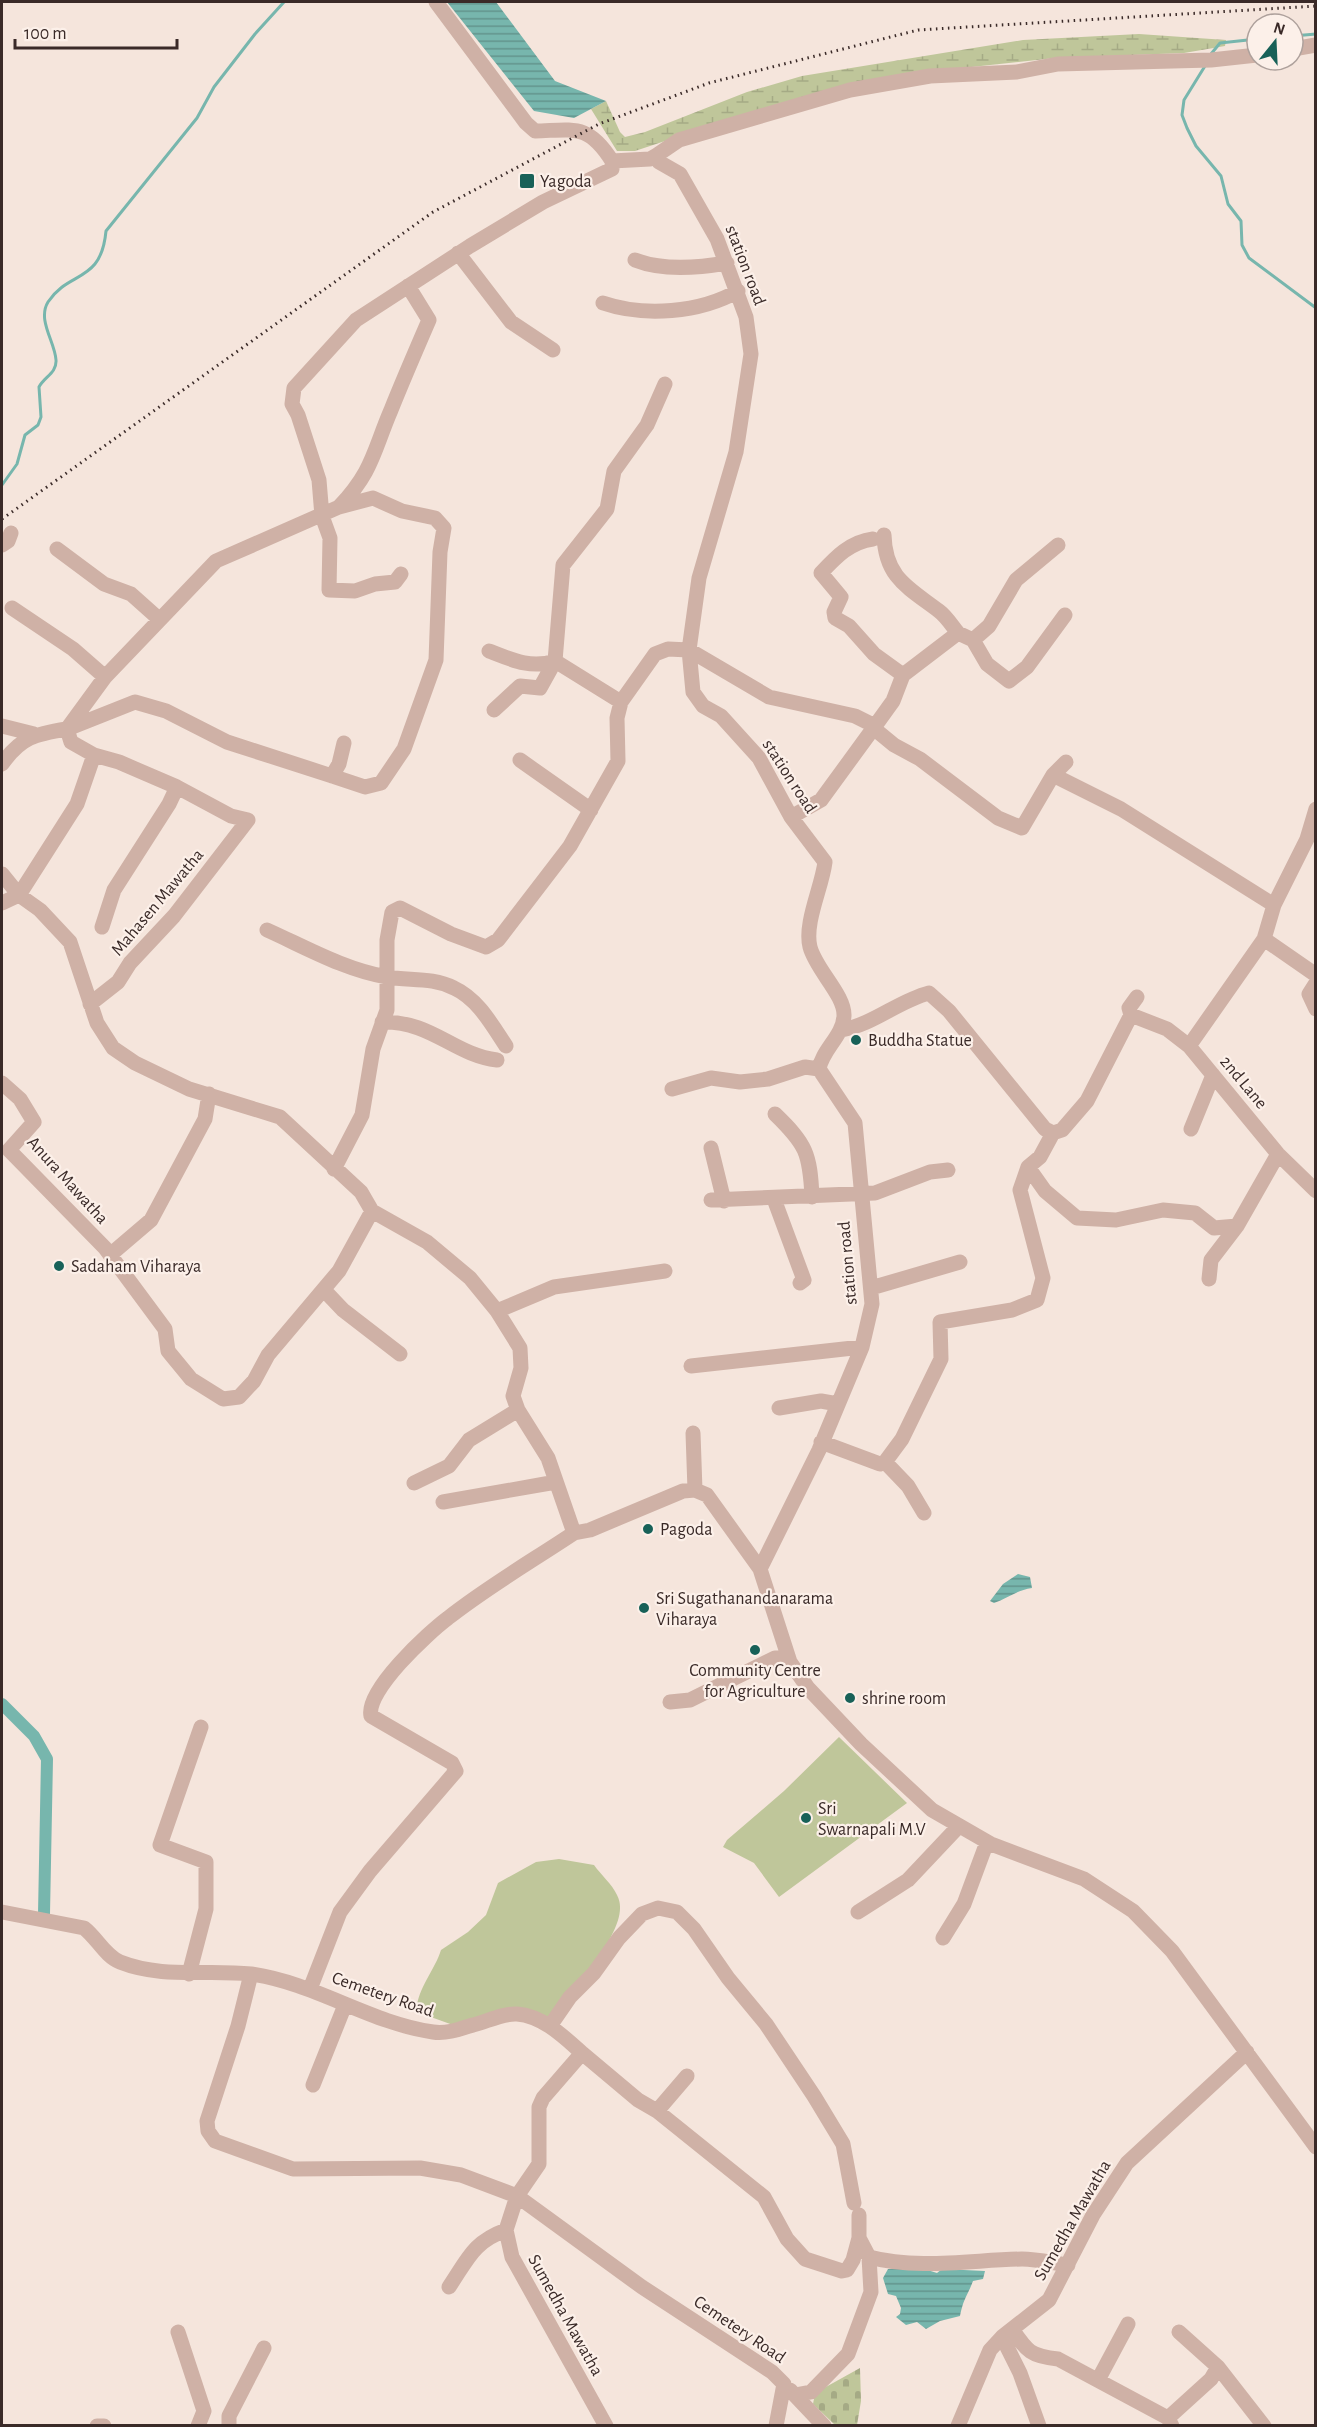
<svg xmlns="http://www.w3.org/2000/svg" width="1317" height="2427" font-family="'Alegreya Sans',sans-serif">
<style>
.wetland{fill:url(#wetland-marsh)}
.cemetery{fill:url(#cemetery-stones)}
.green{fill:#bfc69a}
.water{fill:url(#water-rules)}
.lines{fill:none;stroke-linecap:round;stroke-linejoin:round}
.stream{stroke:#77b6ad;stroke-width:3}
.canal{stroke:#77b6ad;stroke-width:12}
.minor{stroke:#cfb1a6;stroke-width:15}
.rail{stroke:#3a2a28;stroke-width:3;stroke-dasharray:1.5 4.5;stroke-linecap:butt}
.poi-dot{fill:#186158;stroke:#fcf0e9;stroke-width:2}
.labels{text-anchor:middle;stroke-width:4.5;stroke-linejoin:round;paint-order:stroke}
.poi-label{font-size:18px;fill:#3a2a28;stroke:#fcf0e9;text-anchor:start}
.street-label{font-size:18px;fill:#3a2a28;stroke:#fcf0e9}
</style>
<defs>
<pattern id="wetland-marsh" width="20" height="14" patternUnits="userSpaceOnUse" patternTransform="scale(1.5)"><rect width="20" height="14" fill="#bfc69a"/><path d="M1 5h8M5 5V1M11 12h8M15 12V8" fill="none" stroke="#a5aa85"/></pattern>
<pattern id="cemetery-stones" width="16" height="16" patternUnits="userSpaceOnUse" patternTransform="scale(1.5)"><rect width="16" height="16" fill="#bfc69a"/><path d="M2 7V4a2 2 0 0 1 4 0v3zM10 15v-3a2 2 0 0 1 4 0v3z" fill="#a5aa85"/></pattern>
<pattern id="water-rules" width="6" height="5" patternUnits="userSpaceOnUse" patternTransform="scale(1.5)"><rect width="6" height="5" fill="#77b6ad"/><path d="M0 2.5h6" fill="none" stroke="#63948d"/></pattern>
</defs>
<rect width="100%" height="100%" fill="#f5e5dc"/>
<path class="wetland" d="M1139 34 1226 40 1225 46 1184 53 1055 58 953 69 674 138 635 151H617L591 109 606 101 620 132 625 137 645 132 747 92 802 76 1023 40Z"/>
<path class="cemetery" d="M860 2368 861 2401 857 2425H835L813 2404 815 2393Z"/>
<path class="green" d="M839 1737 907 1803 779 1897 754 1863 723 1847 727 1840 784 1791Z
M559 1859 594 1865C601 1875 612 1884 617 1895 635 1927 568 1993 549 2017L453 2025 417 2012C415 1992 435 1970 441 1950L468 1932 486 1915 498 1883 536 1862Z"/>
<path class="water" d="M447 2H496L555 81 606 101 574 118 534 111Z
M1018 1574 1030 1577 1032 1588C1017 1590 1008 1598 994 1603L990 1601 1003 1584Z
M902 2268H921L937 2273 942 2269 985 2271 983 2279 973 2281C967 2297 964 2297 960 2316L940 2321 926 2329 917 2322 906 2325 896 2317 900 2314 901 2308 896 2296 888 2294 883 2278 888 2269Z"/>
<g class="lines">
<path class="stream" d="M1293 36 1316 34
M1211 54 1220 43 1257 39
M1205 66 1184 100 1182 115 1187 128 1196 146 1221 176 1228 204 1241 221 1242 245 1249 258 1316 308
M2 485 17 464 25 435 38 425 41 417 39 387C44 377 57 373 56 360 55 342 37 320 48 302 69 270 101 284 106 231L197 118 214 87 255 34 284 2"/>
<path class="canal" d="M2 1704 34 1736 47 1759 44 1914"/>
<path class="minor" d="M436 2 526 123 535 131C574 130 588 123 612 161
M1293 49 1316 45
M657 155 679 140 850 90 930 76 1017 72 1058 64 1211 60 1257 55
M612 161 650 159 657 155 659 162 680 174 717 239 746 317 751 354 736 452 699 578 689 650 693 692 703 706 721 716 759 758 791 817 825 862C822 887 804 923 810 947 816 970 845 995 844 1016 843 1036 822 1050 819 1069L855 1123 872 1304 862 1347 819 1450 760 1569
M458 253 511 322 553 350
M635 260C663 271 697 268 727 263
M603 303C644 317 700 313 738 291
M339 507C373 471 373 452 391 410 403 380 416 350 429 320L408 286
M884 535C885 578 909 588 939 611 947 617 952 626 958 633
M873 539C850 542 836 557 821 573L841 597 834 612 835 618 849 626 874 654 903 675 893 701 875 726 877 731 894 745 920 759 998 818 1022 828 1053 775 1066 762
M2 545 8 541 11 533
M57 549 104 584 131 594 159 619
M401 574 395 582 375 584 355 591 329 590 330 538 322 516 319 480 298 415 292 404 294 388 356 320 470 246 543 202 612 169V161
M12 608 73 649 105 677
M973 640 987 664 1009 681 1027 667 1065 615
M489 651C512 660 531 669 555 661L621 702
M903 675 958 633 973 640 989 626 1016 580 1058 545
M494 710 520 686 540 688 555 661 563 565 607 509 614 471 647 425 665 384
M2 726 34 734
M520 760 591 810
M2 764C21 737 35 734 67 729L105 677 216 561 339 507 373 498 402 511 435 518 444 528 440 552 436 660 404 749 381 783 365 787 332 776 227 742 166 711 135 702 67 729 71 742 94 755 119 762 177 787 231 816 248 820 174 916 130 963 118 982 90 1004
M1053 775 1121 809 1274 905 1264 939 1316 975
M332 776 339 764 344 743
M2 874 19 895 40 910 70 942 97 1023 113 1048 135 1063 189 1089 280 1117 361 1192 372 1211
M2 903 19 895 77 804 94 755
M1274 905 1307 839 1316 809
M102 927 114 890 169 804 177 787
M267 930C305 947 345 970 387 977 410 981 432 977 454 988 478 999 492 1025 506 1046
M1316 983 1309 994 1316 1009
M1131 1015 1167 1029 1189 1046 1278 1154 1316 1191
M382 1022C432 1021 454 1055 497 1060
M841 1030C873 1025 898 1001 929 993L949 1011 1045 1129 1053 1133
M1189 1046 1264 939
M2 1083 20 1099 34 1122 9 1150 105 1248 165 1329 168 1351 191 1379 223 1399 239 1397 254 1381 268 1355 339 1271 372 1211 427 1242 470 1278 497 1311 520 1348 521 1368 513 1396 518 1410 548 1458 574 1533 590 1530 683 1491 695 1490 707 1495 760 1569 790 1662 808 1688 861 1744 932 1810 991 1844 1084 1879 1133 1911 1172 1951 1316 2147
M672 1089 711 1078 740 1082 768 1079 805 1067 819 1069
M775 1114C806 1144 810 1153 812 1197
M1191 1129 1213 1075
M711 1148 724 1201
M1028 1167 1045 1191 1077 1218 1116 1220 1163 1210 1195 1213 1214 1228 1237 1226
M334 1169 362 1115 373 1049 387 1010V940L392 912 400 908 451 934 486 947 498 940 570 846 618 761 617 718 621 702 655 654 668 649 689 650 769 697 855 716 875 726 821 800 791 817
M774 1199 804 1280 800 1283
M711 1200 875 1193 930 1172 948 1170
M110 1255 151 1220 205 1119 209 1094
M1209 1279 1211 1260 1237 1226 1278 1154
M871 1288 960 1262
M324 1290 343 1310 400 1354
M497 1311 554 1287 665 1271
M691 1366 862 1347
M779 1408 821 1401 838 1404
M693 1433 695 1490
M821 1442 880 1464 885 1462 908 1486 924 1513
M885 1462 902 1439 941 1359 940 1322 1012 1310 1037 1300 1043 1278 1020 1190 1028 1167 1040 1157 1053 1133 1062 1130 1087 1101 1131 1015 1129 1008 1137 997
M414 1483 449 1466 469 1440 518 1410
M443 1502 556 1482
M670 1702 690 1700 775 1658H788
M2 1912 84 1928C97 1938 105 1956 120 1962 163 1979 207 1969 251 1974 315 1983 370 2023 433 2032 447 2034 460 2029 473 2025 486 2022 503 2013 517 2014 543 2016 564 2037 582 2053L543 2098 539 2107V2164L517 2196 642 2287 772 2372 784 2384 776 2426
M858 1912 908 1880 958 1827
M943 1938 964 1904 987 1842
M189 1974 206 1909V1862L160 1845 201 1727
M251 1974 238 2026 207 2121 208 2131 215 2141 293 2169 420 2168 461 2175 517 2196 506 2230 512 2257 606 2426
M310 1989 340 1912 370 1871 456 1771 452 1763 371 1716C365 1691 428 1633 448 1618 487 1587 532 1561 574 1533
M550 2026 570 1997 594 1973 619 1938 642 1914 658 1908 677 1912 694 1929 728 1978 766 2024 814 2096 843 2144 854 2203
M582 2053 638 2100 657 2111 764 2197 787 2239 805 2259 842 2271 847 2270 853 2260 859 2238
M313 2085 345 2005
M657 2111 687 2076
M869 2257C918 2270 972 2260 1022 2259 1037 2259 1053 2263 1068 2265
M449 2287C468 2259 473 2242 506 2230
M1012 2329C1027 2351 1030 2356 1058 2359L1168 2418 1172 2426
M178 2332 204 2411 198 2426
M1179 2332 1218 2367 1264 2426
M1002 2337 1020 2373 1039 2426
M1098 2380 1128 2324
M790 2390 824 2426
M795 2395 811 2392 848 2354 871 2292 869 2257 859 2238V2215
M1168 2418 1211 2379 1218 2367
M97 2426H104
M229 2426V2416L264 2348
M958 2426 990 2350 1002 2337 1049 2300 1093 2215 1127 2163 1247 2052"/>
<path class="rail" d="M2 519 433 212 599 124 709 83 918 30 1316 6"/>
</g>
<g class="poi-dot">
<rect x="519" y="173" width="16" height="16" rx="3"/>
<circle cx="856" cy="1040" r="6"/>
<circle cx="59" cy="1266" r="6"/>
<circle cx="648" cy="1529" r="6"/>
<circle cx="644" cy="1608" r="6"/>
<circle cx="755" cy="1650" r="6"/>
<circle cx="850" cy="1698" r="6"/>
<circle cx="806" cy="1818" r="6"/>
</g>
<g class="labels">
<g class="poi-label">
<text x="540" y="187">Yagoda</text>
<text x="868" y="1046">Buddha Statue</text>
<text x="71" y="1272">Sadaham Viharaya</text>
<text x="660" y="1535">Pagoda</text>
<text x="656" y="1604">Sri Sugathanandanarama<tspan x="656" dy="21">Viharaya</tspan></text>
<text x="755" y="1676" text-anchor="middle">Community Centre<tspan x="755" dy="21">for Agriculture</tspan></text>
<text x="862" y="1704">shrine room</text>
<text x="818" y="1814">Sri<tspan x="818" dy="21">Swarnapali M.V</tspan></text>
</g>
<g class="street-label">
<text transform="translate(746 265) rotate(69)" y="6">station road</text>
<text transform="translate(790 776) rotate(57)" y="6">station road</text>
<text transform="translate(157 902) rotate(-50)" y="6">Mahasen Mawatha</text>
<text transform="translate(1244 1082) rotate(50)" y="6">2nd Lane</text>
<text transform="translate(68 1180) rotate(48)" y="6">Anura Mawatha</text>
<text transform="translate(847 1263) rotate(-95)" y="6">station road</text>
<text transform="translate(383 1994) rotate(19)" y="6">Cemetery Road</text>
<text transform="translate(1072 2220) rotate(-60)" y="6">Sumedha Mawatha</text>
<text transform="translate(566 2315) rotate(61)" y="6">Sumedha Mawatha</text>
<text transform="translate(740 2329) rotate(34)" y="6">Cemetery Road</text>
</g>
</g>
<rect width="1317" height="2427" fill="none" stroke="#3a2a28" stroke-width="6"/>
<g transform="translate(1275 42) rotate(18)"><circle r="28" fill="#fcf0e9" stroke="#aea19c" stroke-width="1.5"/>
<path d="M0-4.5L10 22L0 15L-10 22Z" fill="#186158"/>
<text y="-9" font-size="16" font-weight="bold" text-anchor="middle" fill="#3a2a28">N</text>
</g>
<path d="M15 39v9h162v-9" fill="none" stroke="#3a2a28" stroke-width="3"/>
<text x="24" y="39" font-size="18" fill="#3a2a28" stroke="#fcf0e9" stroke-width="4.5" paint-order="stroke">100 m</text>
</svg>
